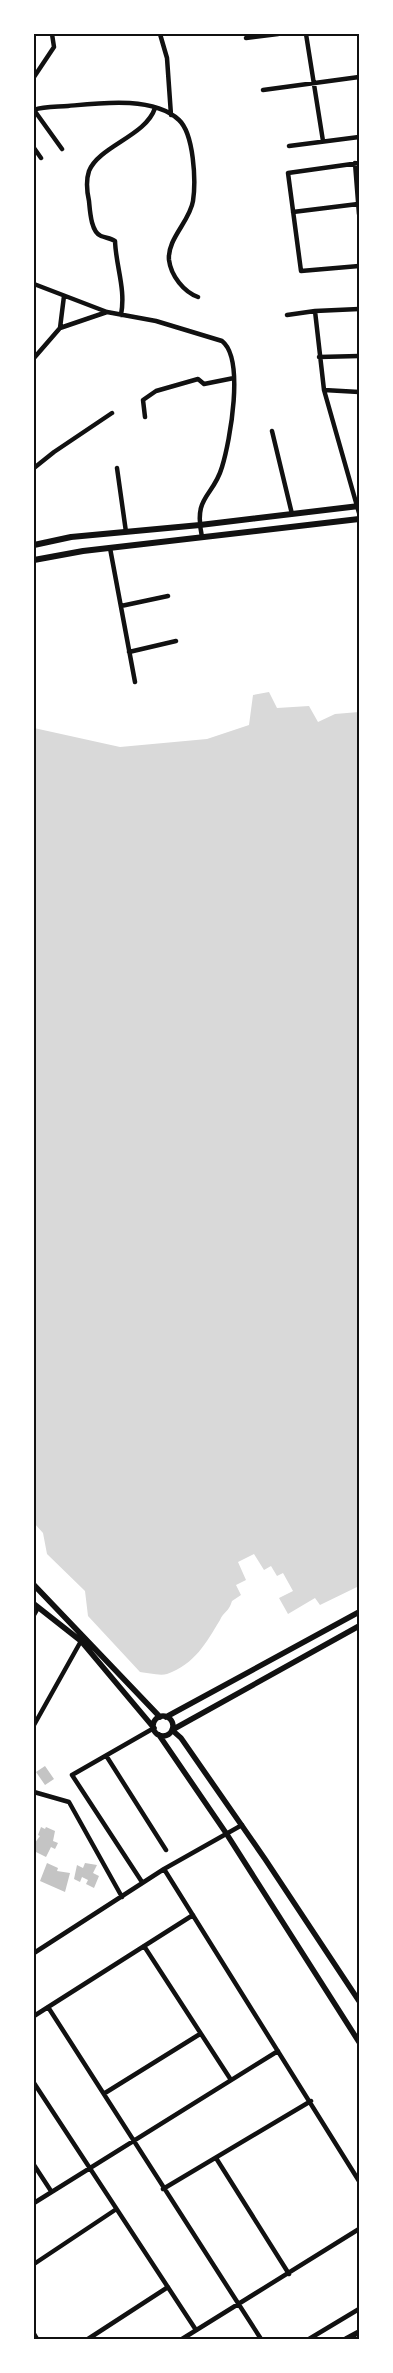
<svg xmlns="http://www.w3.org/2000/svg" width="393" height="2373" font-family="Arial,sans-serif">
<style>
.water{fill:#d9d9d9}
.building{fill:#c4c4c4}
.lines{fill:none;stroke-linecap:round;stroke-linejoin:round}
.minor{stroke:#111;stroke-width:4.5}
.tertiary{stroke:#111;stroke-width:5.5}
.secondary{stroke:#111;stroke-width:6}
.neatline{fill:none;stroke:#111;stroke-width:2}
</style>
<rect width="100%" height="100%" fill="#fff"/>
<path class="water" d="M269 692 277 708 309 706 318 722 335 714 359 712V1590L357 1587 320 1605 315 1598 288 1614 279 1598 293 1591 283 1573 277 1576 271 1566 264 1570 254 1554 238 1562 246 1580 236 1585 241 1595 232 1601C229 1612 224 1611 220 1620 206 1643 195 1664 167 1674 160 1676 148 1673 140 1672L88 1616 85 1591 47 1554 43 1533 34 1523V728L120 747 207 739 249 725 253 695Z"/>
<path class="building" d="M45 1766 54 1779 45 1785 36 1772Z
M41 1827 45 1829 46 1827 55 1831 53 1841 58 1843 55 1849 51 1847 46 1857 34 1851V1844L40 1836 38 1835Z
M47 1863 58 1868 57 1871 70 1873 65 1892 40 1881Z
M85 1863 97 1865 93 1873 99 1876 94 1888 86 1884 88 1880 82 1877 80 1882 74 1879 77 1865 83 1868Z"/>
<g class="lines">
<path class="minor" d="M160 34 167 58 171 115
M306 34 323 141
M246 38 278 34
M34 77 54 47 52 34
M263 90 359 77
M34 110C44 106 57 107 68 106 100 103 153 96 179 120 194 134 196 181 193 201 190 221 167 239 169 260 171 276 184 292 198 297
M34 110 62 149
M289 146 359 137
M34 148 41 158
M355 163 359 214
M359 163 288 173 301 271 359 266
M293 212 358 204
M34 284 107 312 156 321 222 341C245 359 230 441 222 467 213 498 193 495 202 537
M315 311 324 390 359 513
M121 315C126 289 116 267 115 241 111 238 106 238 101 236 91 232 90 211 89 201 87 192 86 180 89 171 99 146 146 136 155 108
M287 315 315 311 359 309
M60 328 107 312
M319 357 359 356
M34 358 60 328 64 296
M324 390 359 392
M145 417 143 400 156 391 198 379 204 384 234 378
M272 431 292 514
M34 468 54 452 112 413
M117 468 126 532
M110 548 135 682
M121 606 168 596
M129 652 176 641
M34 1615 38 1608
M34 1725 81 1641
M107 1757 166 1850
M34 1792 69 1802 122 1897
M164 1869 359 2181
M142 1882 72 1775 154 1728
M144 1946 231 2080
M34 1953 164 1869 242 1825
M48 2007 261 2339
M34 2016 193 1915
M34 2083 196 2330
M105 2093 200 2034
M216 2158 289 2274
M34 2165 51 2191
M163 2189 311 2101
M34 2203 278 2051
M34 2264 115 2210
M34 2334 37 2339
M88 2339 168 2287
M182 2339 359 2229
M309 2339 359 2309"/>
<path class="tertiary" d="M34 1585 160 1717
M34 1604 81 1641 154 1728
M359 1626 172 1730 181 1738 265 1859 359 2001
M153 1726a10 10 0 1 1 20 0a10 10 0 1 1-20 0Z
M166 1717 359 1612
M159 1735 226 1833 359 2042
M346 2339 359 2332"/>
<path class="secondary" d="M34 545 71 537 200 525 359 506
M34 560 83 551 359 519"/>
</g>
<rect width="393" height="2373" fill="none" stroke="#ffffff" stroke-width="70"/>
<rect x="35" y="35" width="323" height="2303" class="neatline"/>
</svg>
